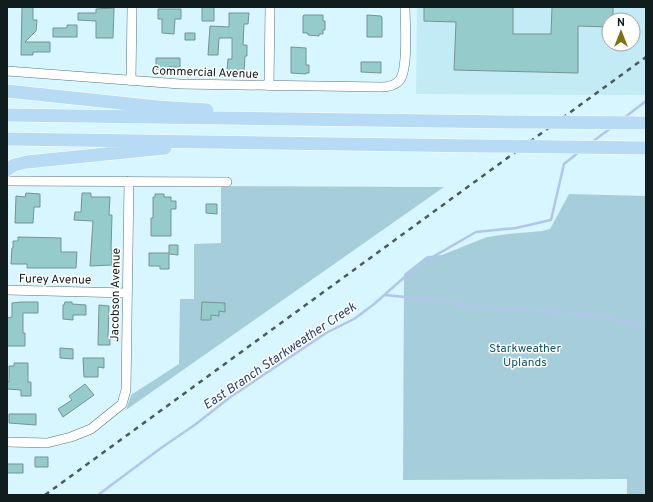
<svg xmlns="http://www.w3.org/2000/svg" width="653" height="502" font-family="Overpass,sans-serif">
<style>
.built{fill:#c3ebf6;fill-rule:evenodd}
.green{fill:#a6ceda}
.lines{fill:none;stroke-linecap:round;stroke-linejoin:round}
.stream{stroke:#b2c5eb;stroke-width:2.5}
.building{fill:#95cccb;stroke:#759392}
.minor-casing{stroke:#58747b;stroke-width:10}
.highway-casing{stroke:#fff;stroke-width:14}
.minor{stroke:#fff;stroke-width:9}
.highway{stroke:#b8dbf5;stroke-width:13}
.rail{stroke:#4a5a5f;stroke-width:2.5;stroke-dasharray:5 5;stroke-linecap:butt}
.highway-bridge-casing{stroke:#fff;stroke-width:14;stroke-linecap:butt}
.highway-bridge{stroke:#b8dbf5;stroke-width:13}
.labels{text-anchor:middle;stroke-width:3;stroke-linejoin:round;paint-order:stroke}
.street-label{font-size:12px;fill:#111c1f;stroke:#fff}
.park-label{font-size:12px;fill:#115666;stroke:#fff}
.water-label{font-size:13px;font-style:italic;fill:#2d4374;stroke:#fff}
</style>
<rect width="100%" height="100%" fill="#d7f6ff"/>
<path class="built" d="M417 7H646V95L416 94ZM609 20H633V44H609Z"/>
<path class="green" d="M221 186 444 187 126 410 131 395 179 364 180 299H194V244L221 243Z
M569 194 646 196V495H627V479L403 480 404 274 427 256 442 255 487 237 508 234 542 231 550 229Z"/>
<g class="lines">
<path class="stream" d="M624 118 646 101
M592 142 611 128
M385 295 426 299 489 308 573 313 630 322 646 326
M98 495 161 448 196 424 229 398 326 333 354 319 373 305 417 266 476 232 516 228 551 220 564 164 579 152"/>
</g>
<path class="building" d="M22 7H33V20H37L36 31 25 42H50V52H33V55H21Z
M202 7H214V21H202Z
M424 7H513V34H551L552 7H613V20H609V27L578 26V73L454 70 456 22 424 21Z
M114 8 113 38H96V21L78 20V13H96V9Z
M158 9H181V19H175L174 34 162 33V19H158Z
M229 13H249L248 24H244L243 45H247V56H245L244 71 227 70 228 59H232V38H219L218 55H208L210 26 229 27Z
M304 15H323V21H325V30H323V34H319V36L308 35V33H303V16Z
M367 15 381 16 382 17V37H367Z
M67 25H77V37H53V28H67Z
M185 33H195V40H185Z
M291 47 306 48V65H309V73H306V74L291 73Z
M156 58H180V67H169L168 70 156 69Z
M361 62H381V73L361 72Z
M26 193 40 194V207H34L33 223H15L16 196 25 197Z
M82 193H91V197H110L109 215H112L111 250H112V265L90 266 93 221 74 220 75 212H81Z
M155 194H164V197H171V201H176V209H171V236H151V218H153V197H155Z
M206 204H217V214L206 213Z
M18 237 61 238V252H77L76 268H27V264H11L12 248H13V241H18Z
M169 245H178V255L169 254V269H160V266H149V253H169Z
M21 302H38V313H23V333H25V346H7V318L12 317V303Z
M65 302H72V304L86 305V315H73V320L63 319V305H64Z
M202 302 225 303V312L219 311V316L211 315V320H201Z
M99 305 109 306 108 337H110V345H98Z
M60 348 73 349V359L60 358Z
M83 358H104V368L98 367V377H84Z
M14 363H28V382H31V396H21V390L7 389V382H9V366H14Z
M85 384 94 395 63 417 58 409 72 400 69 396Z
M9 414H36V425L9 423Z
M35 457H48V467H35Z
M7 464H23V473H7Z"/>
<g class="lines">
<defs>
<path id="minor" d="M7 71 180 84 381 87C387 87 394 86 399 81 409 70 405 23 405 7
M131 81 132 7
M269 86 270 7
M7 181 227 182
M7 290 127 293
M7 442 47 443 71 437 91 429 122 404 126 390 129 181"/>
<path id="highway" d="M7 91 158 107 207 110
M7 115 517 122
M7 139 480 146
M7 170 14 165 27 162 165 148"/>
</defs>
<use href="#minor" class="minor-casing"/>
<use href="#highway" class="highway-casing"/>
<use href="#minor" class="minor"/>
<use href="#highway" class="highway"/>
<path class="rail" d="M45 495 646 57"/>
<defs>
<path id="highway-bridge" d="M517 122 646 123
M480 146 646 148"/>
</defs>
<use href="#highway-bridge" class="highway-bridge-casing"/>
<use href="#highway-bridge" class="highway-bridge"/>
</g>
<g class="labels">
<g class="street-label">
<text transform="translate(205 72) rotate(2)" y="4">Commercial Avenue</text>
<text transform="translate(55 279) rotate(1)" y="4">Furey Avenue</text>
<text transform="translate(115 295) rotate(-89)" y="4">Jacobson Avenue</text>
</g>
<g class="park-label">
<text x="525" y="352">Starkweather<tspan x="525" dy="14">Uplands</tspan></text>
</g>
<g class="water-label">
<text transform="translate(279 355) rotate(-34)" y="5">East Branch Starkweather Creek</text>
</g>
</g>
<rect width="653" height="502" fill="none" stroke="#111c1f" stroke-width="16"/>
<g transform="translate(621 32)"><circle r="19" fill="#ffffff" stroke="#a0a4a5"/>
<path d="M0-3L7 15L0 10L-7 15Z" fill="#7e7110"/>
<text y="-6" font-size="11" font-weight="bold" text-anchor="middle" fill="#111c1f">N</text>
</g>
</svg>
